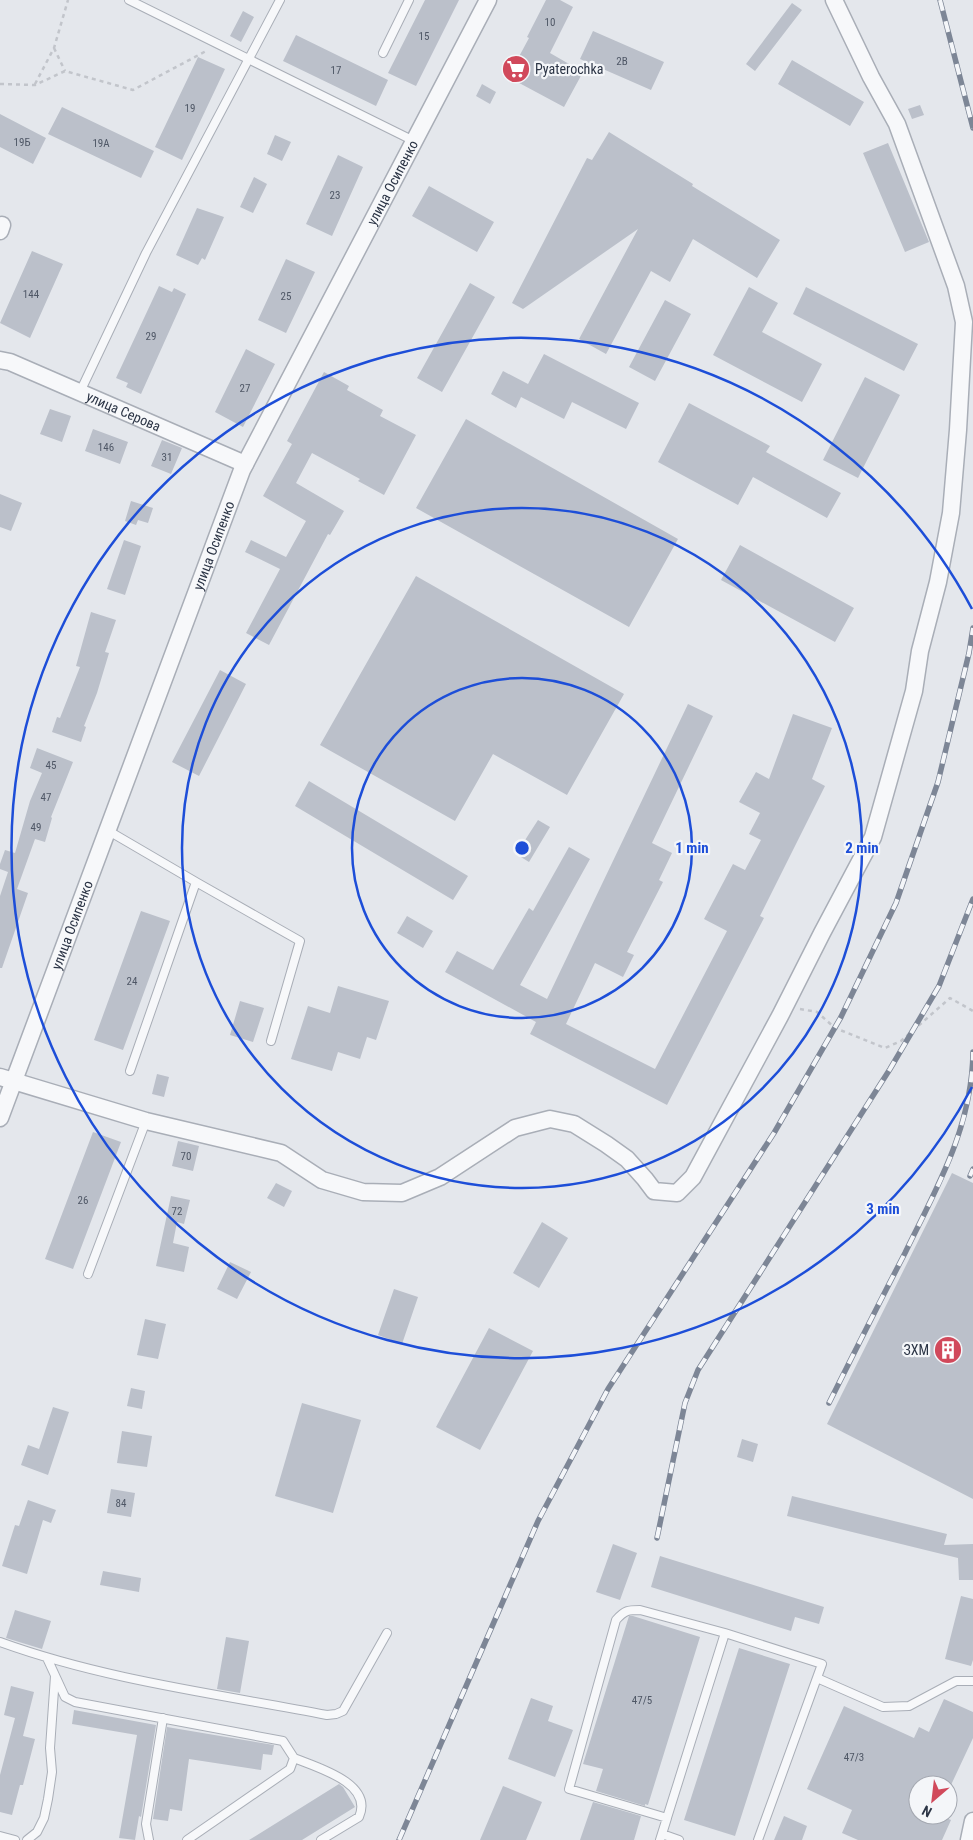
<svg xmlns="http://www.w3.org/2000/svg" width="973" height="1840" font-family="'Roboto Condensed',sans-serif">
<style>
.building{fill:#bbc0ca}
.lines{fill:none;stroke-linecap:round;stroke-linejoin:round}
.lane-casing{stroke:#a9aeb7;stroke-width:10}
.street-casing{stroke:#a9aeb7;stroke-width:19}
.path{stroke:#c2c5cb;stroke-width:2.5;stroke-dasharray:4 4;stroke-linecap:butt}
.lane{stroke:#f7f8fa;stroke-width:8}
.street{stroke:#f7f8fa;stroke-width:16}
.rail-casing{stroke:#7d8696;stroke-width:5.5}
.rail{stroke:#f4f6f9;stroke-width:4;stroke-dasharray:11;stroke-linecap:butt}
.ring{fill:none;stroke:#1d4ed8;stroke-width:2.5}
.labels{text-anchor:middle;stroke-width:4.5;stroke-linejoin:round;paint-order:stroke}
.number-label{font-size:11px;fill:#4f5766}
.poi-label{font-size:14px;fill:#2b3445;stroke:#f4f6f9;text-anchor:start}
.street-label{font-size:14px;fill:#2b3445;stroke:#f4f6f9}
.centre{fill:#1d4ed8;stroke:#f4f6f9;stroke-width:2.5}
.ring-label{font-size:15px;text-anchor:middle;font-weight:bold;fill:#1d4ed8;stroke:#f4f6f9;stroke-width:4.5;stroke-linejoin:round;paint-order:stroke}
</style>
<rect width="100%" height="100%" fill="#e4e7ec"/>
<path class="building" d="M425 0H459L416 86 388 73Z
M546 0H560L573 7 550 53 583 72 564 107 508 77 529 38 527 37Z
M792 3 802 10 755 71 746 64Z
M243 11 254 17 241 42 230 36Z
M593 31 664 62 651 90 580 59Z
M296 35 388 80 376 106 283 61Z
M198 57 225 69 182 160 155 147Z
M792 60 864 102 850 126 778 84Z
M482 84 496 92 490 104 476 96Z
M920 105 924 115 912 119 908 109Z
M62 107 154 151 141 178 48 134Z
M0 114 46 138 33 164 0 147Z
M609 132 693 184 692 186 780 240 757 278 693 239 670 282 651 271 606 354 579 339 638 229 523 309 512 303 587 158 592 160Z
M275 135 291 142 282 161 267 154Z
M888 143 929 242 905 252 863 153Z
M338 155 363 167 332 236 306 224Z
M254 177 267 184 253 213 240 207Z
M429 186 494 222 477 252 412 216Z
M197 208 224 217 205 260 202 258 198 265 176 255Z
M32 251 63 264 30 338 0 323Z
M286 259 315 272 286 333 258 320Z
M470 283 495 297 442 392 417 378Z
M159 286 172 292 174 288 186 294 141 394 126 387 128 383 116 378Z
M749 287 778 303 762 332 822 364 802 402 713 355Z
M806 287 918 344 904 371 793 314Z
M665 300 691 314 655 381 629 367Z
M246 349 275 364 243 427 215 412Z
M544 354 639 403 626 429 572 402 564 419 521 397 516 408 491 394 503 371 528 384Z
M324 372 349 386 347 390 383 410 380 416 416 435 384 495 358 481 360 479 312 453 296 483 344 511 330 535 328 534 269 645 246 633 280 569 245 552 251 540 286 557 306 521 263 496 292 444 287 441Z
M865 377 900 395 858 478 823 460Z
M689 403 770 446 766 452 841 493 827 518 753 477 738 505 658 462Z
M50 409 71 416 62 442 40 434Z
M466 419 678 539 629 627 416 508Z
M93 429 128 442 120 464 85 451Z
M162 440 182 448 171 474 151 466Z
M0 494 22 503 11 531 0 527Z
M131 501 153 508 148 523 138 520 136 525 125 521Z
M124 540 141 546 125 595 107 589Z
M740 545 854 608 835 642 721 580Z
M416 576 624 694 567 795 493 754 455 821 320 745Z
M91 612 116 620 105 652 109 653 97 693 84 726 86 727 81 742 52 732 57 717 60 718 80 667 76 666Z
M220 670 246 684 199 776 172 762Z
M688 704 713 716 652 843 672 853 659 880 663 882 627 952 634 955 623 977 595 963 566 1024 655 1069 727 931 704 919 733 864 745 870 761 840 749 834 760 813 739 802 756 772 769 779 793 714 832 728 812 779 825 786 760 916 764 918 667 1105 530 1034 536 1022 445 972 457 951 493 970 529 908 533 911 569 847 590 859 520 985 547 999Z
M37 748 73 762 51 817 52 818 45 842 35 839 17 889 28 893 2 968H0V896L8 872 0 869V864L5 850 15 853 30 801 42 773 30 768Z
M309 781 468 876 453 900 295 806Z
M538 820 550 827 529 862 516 854Z
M141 911 170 921 123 1050 94 1040Z
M407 916 433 931 423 948 397 933Z
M338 986 389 1001 376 1040 367 1037 360 1059 338 1052 332 1071 291 1059 308 1006 330 1013Z
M240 1001 264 1008 253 1042 230 1035Z
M157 1074 169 1077 164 1097 152 1094Z
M93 1132 121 1142 73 1269 45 1259Z
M178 1141 199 1146 193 1171 172 1166Z
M952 1173 973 1183V1499L827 1424Z
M276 1183 292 1191 284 1207 267 1198Z
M171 1196 190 1200 184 1224 177 1222 173 1243 189 1247 184 1272 156 1266Z
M542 1222 568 1238 539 1288 513 1273Z
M230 1262 251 1272 237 1299 217 1289Z
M394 1289 418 1297 402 1344 378 1335Z
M145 1319 166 1324 158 1359 137 1355Z
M489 1328 533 1351 480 1450 436 1427Z
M131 1388 145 1391 142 1409 127 1406Z
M302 1403 361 1420 333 1513 275 1496Z
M53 1407 69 1412 48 1475 21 1465 28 1445 39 1449Z
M122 1431 152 1436 147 1467 117 1463Z
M742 1439 758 1444 753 1462 737 1457Z
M111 1489 135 1493 131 1517 107 1513Z
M792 1496 947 1534 944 1545 973 1544V1580H959L958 1558 787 1516Z
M28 1500 56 1510 51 1523 43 1520 27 1574 2 1566 15 1525 19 1526Z
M613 1544 637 1553 620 1600 596 1592Z
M660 1556 824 1607 819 1624 795 1617 791 1631 651 1587Z
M103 1571 141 1578 139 1592 100 1585Z
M961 1596 973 1599V1660L971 1666 945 1659Z
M15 1610 51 1621 42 1649 6 1638Z
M629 1616H633L700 1637 648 1805 645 1804V1806L596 1791 603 1769 583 1764Z
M226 1637 249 1641 240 1693 217 1689Z
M739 1648 790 1664 735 1836 684 1820Z
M11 1686 34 1692 23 1736 35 1739 23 1785H20L12 1815 0 1812V1775L15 1718 4 1715Z
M531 1698 553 1706 548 1721 573 1730 555 1777 508 1759Z
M944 1699 973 1712V1738L951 1785H918V1815H939L951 1820 942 1840H858L842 1833 852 1810 807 1789 844 1706 914 1738 919 1727 929 1732Z
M74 1710 156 1725 141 1817 139 1816 135 1840 119 1838 137 1735 72 1724Z
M167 1727 274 1745 272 1755 263 1754 261 1770 189 1759 182 1811 170 1809 168 1821 153 1819Z
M339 1784 343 1787 355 1807 302 1840H249Z
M503 1786 542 1802 526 1840H480Z
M593 1802 641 1816 634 1840H580Z
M784 1816 807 1826 802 1840H774Z"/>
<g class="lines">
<defs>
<path id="lane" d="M129 0 414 141
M383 53 409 0
M80 392 146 253 280 0
M107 830 196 882 130 1071
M196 882 300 941 271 1041
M88 1274 146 1121
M0 1642C105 1680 218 1694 327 1715L336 1714 343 1711 387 1633
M47 1658 65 1697 75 1702 283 1741 294 1758 290 1769 187 1840
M817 1678 883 1707 909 1706 956 1681H973
M294 1758C316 1767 374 1783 359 1817L321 1840
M0 1836 15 1840
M27 1840 37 1832 44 1818 48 1799 52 1772 50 1748 55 1676
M149 1840 146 1824 163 1718
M660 1840 725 1633 822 1664 758 1840
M679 1840 662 1834 667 1818 569 1789 616 1620C625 1610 628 1610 640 1610L725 1633"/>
<g id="street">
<path d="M0 231 2 225"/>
<path id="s1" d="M0 360 10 362 245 464"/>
<path d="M0 1077 146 1121 281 1153 322 1180 363 1192 402 1193 440 1177 515 1128 550 1119 574 1124 606 1144 627 1159 645 1179 654 1191 677 1193 693 1177 780 1016 822 933 873 837 914 691 920 651 938 582 951 513 958 430 964 322 956 286 897 124 871 77 834 0"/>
<path id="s2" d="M0 1118 242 470 488 0"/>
<path d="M969 1840 973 1821"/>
</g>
</defs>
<use href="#lane" class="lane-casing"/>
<use href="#street" class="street-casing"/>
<path class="path" d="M54 48 65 71
M0 84 35 85 65 71 133 90 208 50
M35 84 54 48 68 0
M800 1009 817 1012 835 1028 885 1048 901 1041 950 998 973 1011"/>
<use href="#lane" class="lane"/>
<use href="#street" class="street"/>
<defs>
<path id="rail" d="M940 0 973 128
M970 1176 973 1169
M829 1403C854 1353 879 1303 905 1253 937 1187 972 1128 973 1052
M657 1538 685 1403 698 1370 890 1069 939 986 973 899
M399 1840 538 1521 608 1389 774 1133 841 1017 896 903 938 782 969 653 973 628"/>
</defs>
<use href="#rail" class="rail-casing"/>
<use href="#rail" class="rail"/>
</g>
<g class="ring">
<circle cx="522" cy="848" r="170"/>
<circle cx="522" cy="848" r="340"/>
<path d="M972 1087A510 510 0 1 1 972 609"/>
</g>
<defs>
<symbol id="supermarket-disc" viewBox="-11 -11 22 22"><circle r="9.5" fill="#d1495b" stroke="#f4f6f9"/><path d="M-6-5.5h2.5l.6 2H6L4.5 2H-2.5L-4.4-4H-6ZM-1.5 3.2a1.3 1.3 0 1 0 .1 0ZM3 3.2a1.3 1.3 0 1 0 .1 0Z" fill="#fff"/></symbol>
<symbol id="building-disc" viewBox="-11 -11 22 22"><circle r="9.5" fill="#d1495b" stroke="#f4f6f9"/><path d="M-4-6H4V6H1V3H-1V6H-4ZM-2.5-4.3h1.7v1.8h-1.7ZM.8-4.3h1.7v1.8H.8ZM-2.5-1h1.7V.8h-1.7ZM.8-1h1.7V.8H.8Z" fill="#fff"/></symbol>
</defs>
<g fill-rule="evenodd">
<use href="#supermarket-disc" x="500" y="53" width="32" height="32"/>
<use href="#building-disc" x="932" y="1334" width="32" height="32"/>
</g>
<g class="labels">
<g class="number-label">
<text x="550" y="26">10</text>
<text x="424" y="40">15</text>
<text x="622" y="65">2В</text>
<text x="336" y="74">17</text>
<text x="190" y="112">19</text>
<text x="22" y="146">19Б</text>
<text x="101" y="147">19А</text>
<text x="335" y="199">23</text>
<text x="31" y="298">144</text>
<text x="286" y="300">25</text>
<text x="151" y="340">29</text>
<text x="245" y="392">27</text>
<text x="106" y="451">146</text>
<text x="167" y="461">31</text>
<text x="51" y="769">45</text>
<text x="46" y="801">47</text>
<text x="36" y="831">49</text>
<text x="132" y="985">24</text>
<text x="186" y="1160">70</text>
<text x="83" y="1204">26</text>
<text x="177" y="1215">72</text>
<text x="121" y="1507">84</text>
<text x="642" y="1704">47/5</text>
<text x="854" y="1761">47/3</text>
</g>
<g class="poi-label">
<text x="535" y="74">Pyaterochka</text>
<text x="929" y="1355" text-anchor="end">ЗХМ</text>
</g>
<g class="street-label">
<text dy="5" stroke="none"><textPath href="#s2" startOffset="1016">улица Осипенко</textPath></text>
<text dy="5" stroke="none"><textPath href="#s1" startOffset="134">улица Серова</textPath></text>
<text dy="5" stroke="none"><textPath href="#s2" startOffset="611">улица Осипенко</textPath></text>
<text dy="5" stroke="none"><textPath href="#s2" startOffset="206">улица Осипенко</textPath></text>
</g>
</g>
<circle cx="522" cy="848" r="8" class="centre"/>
<g class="ring-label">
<text x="692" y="853">1 min</text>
<text x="862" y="853">2 min</text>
<text x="883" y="1214">3 min</text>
</g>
<g transform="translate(933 1800) rotate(208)"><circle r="24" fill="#f4f6f9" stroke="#a4a8b1"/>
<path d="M0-4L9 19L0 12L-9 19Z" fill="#d1495b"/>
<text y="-8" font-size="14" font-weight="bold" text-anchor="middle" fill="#2b3445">N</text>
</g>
</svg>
